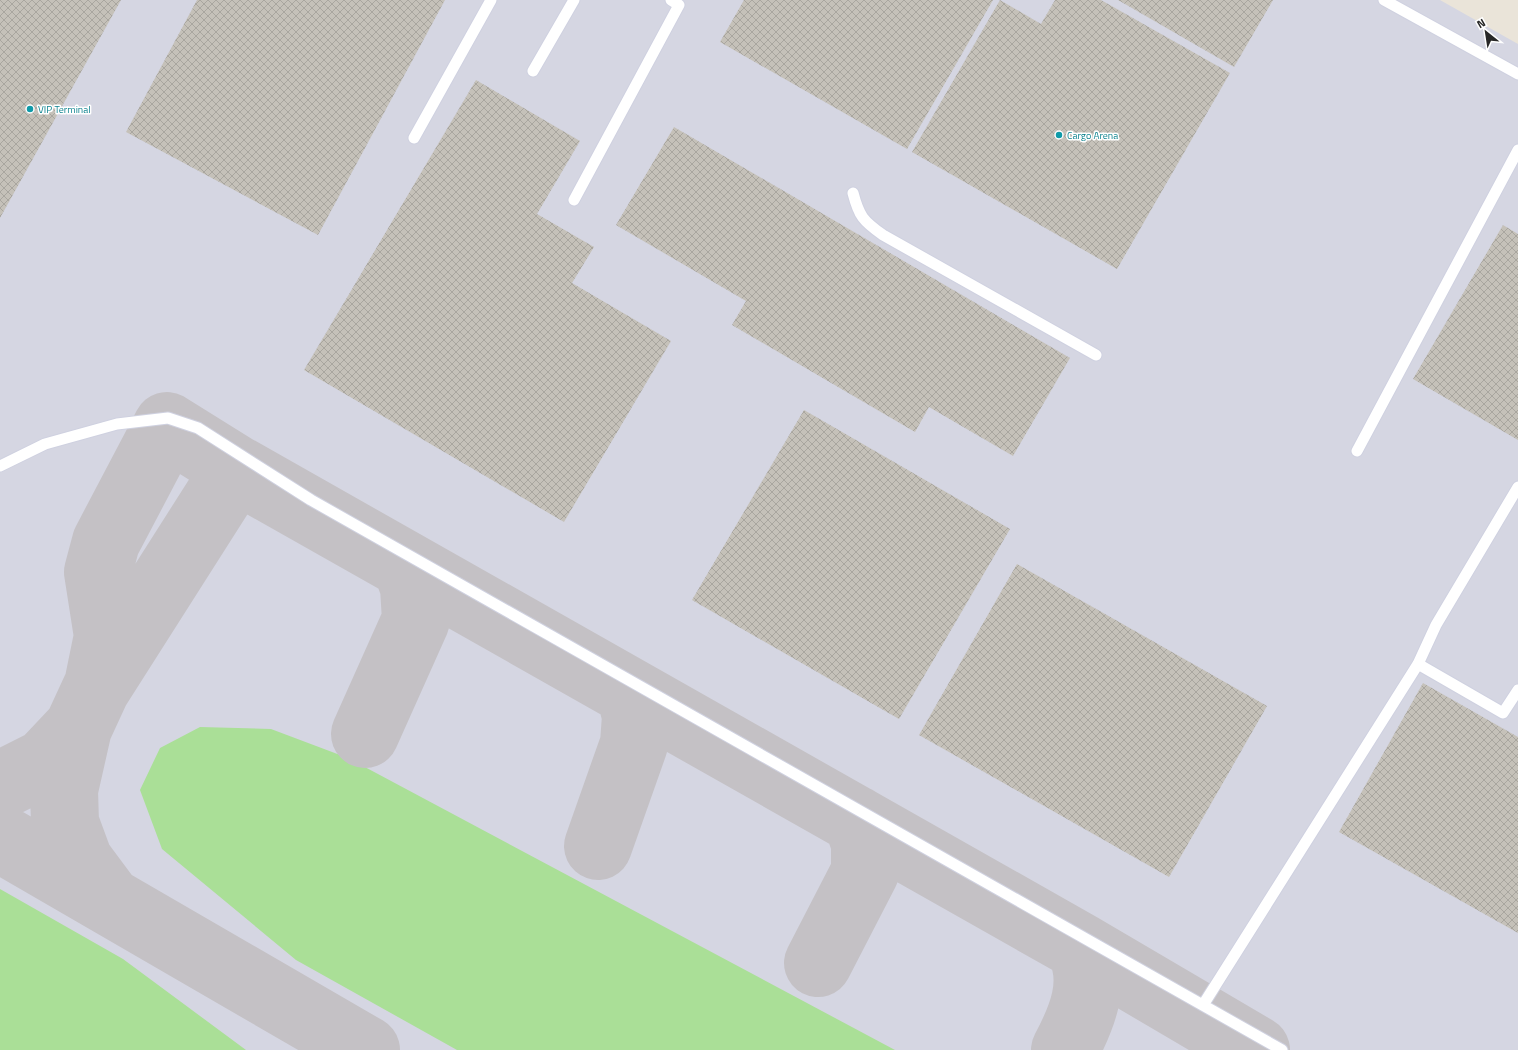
<svg xmlns="http://www.w3.org/2000/svg" width="1518" height="1050" font-family="'Titillium Web',sans-serif">
<style>
.airport{fill:#d5d6e2}
.grass{fill:#aadf97}
.lines{fill:none;stroke-linecap:round;stroke-linejoin:round}
.taxiway{stroke:#c4c1c5;stroke-width:68}
.building{fill:url(#building-cross-hatch)}
.lane-casing{stroke:#cfd1e0;stroke-width:13}
.lane{stroke:#fff;stroke-width:11}
.culture-dot{fill:#0f9aa8;stroke:#fff;stroke-width:1.5}
.labels{text-anchor:middle;stroke-width:3;stroke-linejoin:round;paint-order:stroke}
.culture-label{font-size:10px;fill:#0d838f;stroke:#fff;text-anchor:start}
</style>
<defs>
<pattern id="building-cross-hatch" width="8" height="8" patternUnits="userSpaceOnUse"><rect width="8" height="8" fill="#c5c1b9"/><path d="M0 0l8 8M0 8l8-8" fill="none" stroke="#a9a69f"/></pattern>
</defs>
<rect width="100%" height="100%" fill="#eae4d9"/>
<path class="airport" d="M0 0H1440L1518 44V1050H0Z"/>
<path class="grass" d="M200 727 271 729 348 758 895 1050H457L296 960 162 849 140 790 160 748Z
M0 889 123 959 246 1050H0Z"/>
<g class="lines">
<path class="taxiway" d="M98 685 108 636 98 572 106 542 167 426 236 469
M365 734 416 620 414 587 406 565
M0 783 9 781 45 763 78 728
M0 838 366 1050
M598 846 634 744 636 716 630 692
M108 900 79 861 65 823 64 790 78 728 96 689 236 469 1079 946C1098 981 1082 1018 1065 1050
M1079 946 1256 1050
M818 963 865 872V843L857 820"/>
</g>
<path class="building" d="M0 0H121L0 218Z
M197 0H445L318 235 126 132Z
M744 0H993L907 149 720 42Z
M1000 0 1041 24 1055 0H1101L1230 73 1117 269 912 152Z
M1118 0H1273L1234 67Z
M476 80 580 141 537 214 594 247 572 283 671 341 564 522 304 370Z
M674 127 1070 358 1013 456 929 407 915 432 732 325 746 301 616 225Z
M1503 225 1518 234V440L1413 379Z
M804 410 1010 529 899 719 692 600Z
M1017 564 1267 706 1169 877 919 735Z
M1423 683 1518 737V933L1339 832Z"/>
<g class="lines">
<defs>
<path id="lane" d="M1384 0 1518 74
M533 71 574 0
M414 138 491 0
M853 193C859 216 863 221 883 235L1096 355
M574 200 679 5 671 0
M1357 451 1518 150
M0 466 45 444 117 424 168 418 198 428 311 500 1282 1050
M1418 664 1503 713 1518 690
M1203 1005 1418 664 1436 625 1518 487"/>
</defs>
<use href="#lane" class="lane-casing"/>
<use href="#lane" class="lane"/>
</g>
<g class="culture-dot">
<circle cx="30" cy="109" r="4"/>
<circle cx="1059" cy="135" r="4"/>
</g>
<g class="labels">
<g class="culture-label">
<text x="38" y="113">VIP Terminal</text>
<text x="1067" y="139">Cargo Arena</text>
</g>
</g>
<g transform="translate(1486 32) rotate(330)" stroke="#ffffff" stroke-width="3" paint-order="stroke">
<path d="M0-3L7 15L0 10L-7 15Z" fill="#272727"/>
<text y="-6" font-size="11" font-weight="bold" text-anchor="middle" fill="#272727">N</text>
</g>
</svg>
